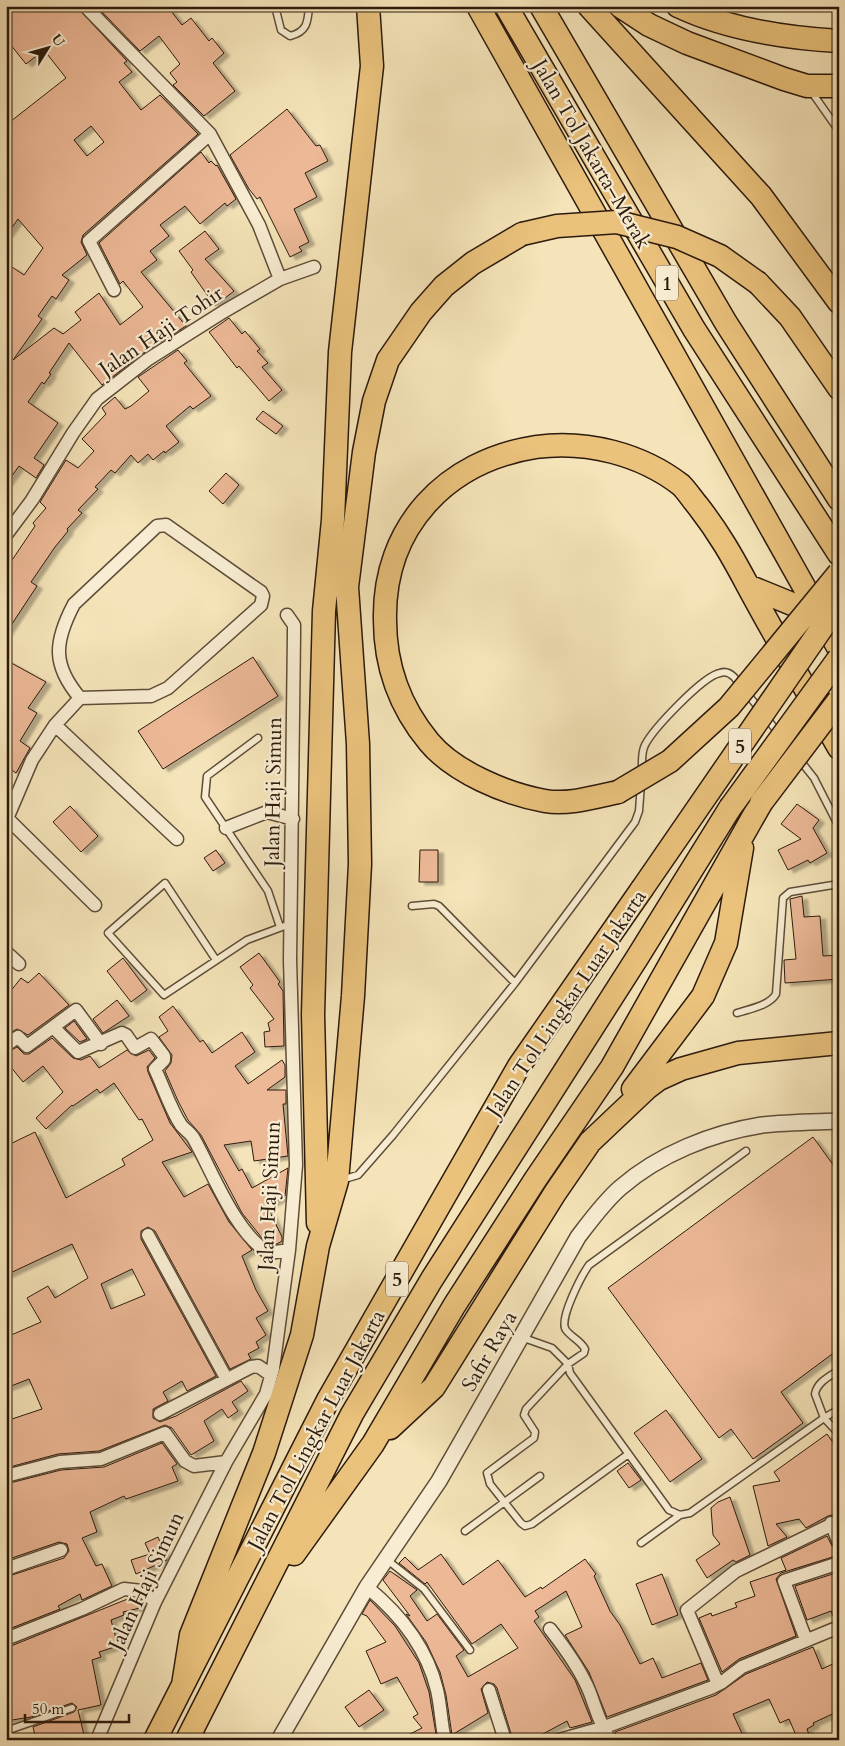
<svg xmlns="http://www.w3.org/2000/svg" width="845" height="1746" font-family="Cardo,serif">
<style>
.building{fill:#ecb896;stroke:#2c1a0d;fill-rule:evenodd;filter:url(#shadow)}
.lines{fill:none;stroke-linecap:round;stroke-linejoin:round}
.service-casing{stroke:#5e4c38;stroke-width:9}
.minor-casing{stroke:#5e4c38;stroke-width:15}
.tertiary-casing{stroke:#5e4c38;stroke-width:18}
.motorway-casing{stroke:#2c1a0d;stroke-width:25}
.service{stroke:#f8edd2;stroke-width:6}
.minor{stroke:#f8edd2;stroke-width:12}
.tertiary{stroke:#f8edd2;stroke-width:15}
.motorway{stroke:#eac27c;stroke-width:22}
.motorway-bridge-casing{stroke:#2c1a0d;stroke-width:25;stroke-linecap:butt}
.motorway-bridge{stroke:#eac27c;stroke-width:22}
.labels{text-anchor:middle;stroke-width:4.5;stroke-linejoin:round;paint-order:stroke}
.shield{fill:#f8edd2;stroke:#695948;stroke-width:1}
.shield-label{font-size:20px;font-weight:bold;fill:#2c1a0d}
.street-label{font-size:21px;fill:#2c1a0d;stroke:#f8edd2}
</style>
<defs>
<filter id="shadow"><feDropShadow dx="5.5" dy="3" stdDeviation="1" flood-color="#0004"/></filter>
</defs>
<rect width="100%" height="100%" fill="#f5e4b9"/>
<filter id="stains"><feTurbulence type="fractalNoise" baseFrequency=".004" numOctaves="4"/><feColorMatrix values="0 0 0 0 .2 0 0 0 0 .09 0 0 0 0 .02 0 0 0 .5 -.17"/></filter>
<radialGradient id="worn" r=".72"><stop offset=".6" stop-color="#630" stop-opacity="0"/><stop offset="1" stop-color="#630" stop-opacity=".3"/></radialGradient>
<path class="building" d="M6 6H76L127 61 124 63 132 72 119 82 141 110 160 95 198 134 83 235 81 242 87 255 62 275 69 280 56 299 52 296 38 316 42 319 13 360 54 328 63 334 81 320 75 312 99 293 120 325 143 307 123 281 120 284 99 243 201 152 209 163 211 161 216 166 217 165 236 199 227 206 225 203 200 224 185 206 160 225 169 236 150 251 157 260 141 272 186 326 142 354 102 385 69 343 49 373 51 374 44 384 42 382 28 402 58 423 34 458 44 465 36 478 19 466 6 484V276L12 267 24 275 43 248 18 219 6 236V125L66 78 44 50 26 64 6 39ZM91 126 104 142 87 156 74 140Z
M109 6H167L182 25 191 18 209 41 212 38 224 53 213 63 235 91 204 116 173 85 177 82 170 73 180 64 159 36 140 51 102 12Z
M287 109 316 146 320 145 328 161 305 173 317 197 294 209 309 242 299 247 302 251 290 257 260 197 257 199 249 189 230 155Z
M205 231 219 249 205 259 234 291 215 306 191 272 193 270 179 251Z
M229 318 242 334 245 331 260 349 257 351 268 363 262 367 282 390 269 401 239 366 237 368 209 332Z
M178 350 187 361 184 363 211 396 193 409 190 406 166 426 179 442 165 453 164 451 153 460 148 454 138 463 131 455 115 473 111 470 95 487 98 489 78 510 82 513 67 529 68 531 55 547 31 582 37 586 6 633V569L35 526 33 523 46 508 40 502 66 460 78 468 94 451 82 439 106 414 102 408 115 397 125 409 131 406 149 391 138 377Z
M263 411 283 426 276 434 256 419Z
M226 473 239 485 223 504 209 491Z
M253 657 278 696 163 769 138 731Z
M6 660 46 682 28 708 37 713 20 741 30 748 16 773 6 766Z
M797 804 819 820 813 828 827 853 810 863 808 860 788 870 778 850 801 839 781 824Z
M70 806 98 836 81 852 53 822Z
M216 850 225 863 213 871 204 858Z
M420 850H438V882H419Z
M802 896 804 917 820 916 823 956 839 955V979L785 983 784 960 796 959 790 899Z
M259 953 280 982 278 984 283 991 284 1046 265 1047 264 1032 270 1031 268 1023 274 1019 250 988 253 985 240 967Z
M123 958 147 990 131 1002 107 971Z
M39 973 69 1005 28 1035 17 1029 6 1035V997L21 978 28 983Z
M117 1000 129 1016 103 1033 93 1019Z
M173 1006 200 1042 203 1040 212 1053 242 1032 255 1052 235 1066 248 1084 282 1060 285 1065V1077L267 1090H286V1104H283L288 1156 254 1161 251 1141 224 1145 239 1171 242 1169 252 1188 288 1168 285 1196 267 1206 282 1237V1241L277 1244H271L262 1238 242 1213 201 1135 188 1120 178 1101 165 1071 171 1063 172 1055 159 1037 168 1031 159 1017Z
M74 1021 87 1039 80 1042 65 1028Z
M52 1038 73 1058 81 1060 90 1056 99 1068 127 1050 136 1056 149 1050 155 1058 147 1067 148 1072 170 1123 192 1152 162 1162 184 1197 208 1184 229 1222 252 1250 242 1256 256 1290 268 1311 256 1318 266 1335 256 1342 259 1348 248 1354 251 1359 230 1369 155 1231 148 1227 141 1231V1239L216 1376 187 1391 182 1381 163 1392 168 1401 153 1409V1418L160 1422 176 1416 241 1381 248 1391 232 1402 238 1411 228 1418 222 1409 204 1421 214 1441 191 1455 172 1428 165 1425 99 1451 58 1454 6 1468V1421L42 1409 29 1379 6 1388V1343L11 1341 9 1336 41 1322 27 1298 48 1286 55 1298 88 1278 72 1244 6 1275V1146L35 1132 66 1198 125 1165 122 1159 153 1140 142 1119 139 1120 114 1083 100 1093 97 1089 73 1106 72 1105 46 1129 36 1118 63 1092 43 1066 23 1082 6 1061V1053L17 1047 24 1054H29ZM132 1269 145 1295 111 1309 101 1284Z
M813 1137 839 1173V1349L781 1392 803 1423 753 1459 731 1429 719 1438 608 1288Z
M666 1410 702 1459 670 1482 634 1433Z
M827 1434 839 1451V1513L828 1516 806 1528 799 1519 776 1524 787 1537 768 1546 753 1486 780 1481 774 1472Z
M162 1443 177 1464 172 1467 178 1481 126 1499 124 1496 90 1512 97 1532 82 1538 96 1566 102 1564 112 1586 82 1600 80 1594 58 1606 60 1609 9 1629 6 1623V1577L64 1558 69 1551 67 1544 59 1542 6 1560V1484L61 1470 104 1467Z
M628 1463 641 1480 629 1488 617 1471Z
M730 1497 750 1555 736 1562 733 1560 707 1578 696 1560 720 1544 713 1535 711 1508 718 1502Z
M827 1536 832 1546 839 1551V1555L781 1573 776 1579 796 1636 739 1659 722 1672 699 1618 711 1613 712 1616 737 1607 735 1603 755 1596 750 1582 786 1570 781 1558Z
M158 1537 167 1560 136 1574 131 1560 150 1554 145 1543Z
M441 1554 463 1585 498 1560 525 1597 541 1587 542 1589 585 1559 596 1574 594 1576 610 1611 620 1625 640 1664 653 1658 662 1678 701 1663 708 1680 607 1717 589 1672 565 1635 582 1627 566 1591 535 1611 539 1617 534 1621 575 1680 592 1722 570 1728 567 1721 541 1735 544 1740H513L497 1688 494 1684 487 1682 481 1689 488 1713 452 1735 446 1695 440 1672 426 1642 406 1614 410 1616 383 1580 390 1571 417 1590 410 1596 427 1621 437 1614 464 1650 456 1656 468 1677 518 1648 501 1624 472 1644 427 1582 425 1584 399 1563 405 1557 418 1570Z
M839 1572V1619L835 1620 831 1611 807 1620 795 1586Z
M662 1574 678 1615 652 1625 636 1584Z
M130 1598 139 1599 144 1607 123 1612 124 1615 111 1620 118 1646 99 1652 101 1657 92 1660 101 1705 78 1710 84 1735 63 1740H36L33 1727 74 1712 77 1707 72 1703 31 1717 6 1721V1648Z
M370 1600 395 1626 419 1663 429 1692 437 1740H398L422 1728 413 1717 418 1714 397 1677 381 1684 366 1651 386 1642 367 1616 362 1614Z
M813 1647 822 1669 839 1661V1711L813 1723 814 1725 807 1729 811 1740H798L789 1719 780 1723 769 1699 733 1714 745 1740H618L615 1732 716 1695 746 1674Z
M369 1690 384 1710 359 1727 345 1707Z"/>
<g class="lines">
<defs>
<path id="service" d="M275 6 281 30 290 36C307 32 308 22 309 6
M811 91 839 131
M258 738 207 776 205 797 268 891 280 927
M642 772C642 764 641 752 645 745 653 729 703 676 720 673 725 671 730 673 734 677L814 778 839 827
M838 884 839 896
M412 906 434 904 439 906 515 983
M216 960 165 883 108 933 164 995 247 940 290 924
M737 1013C749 1009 769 1006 776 994L783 898 790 892 839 884
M746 1151 589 1265C582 1275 558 1320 566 1330 571 1337 581 1341 585 1349L584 1353 568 1364 570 1373 669 1510 680 1515 690 1513 824 1418 815 1394C817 1382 830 1376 839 1370
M341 1180 358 1175 393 1135 515 983 635 822 639 811 641 784
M521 1337 552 1348 568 1364 526 1409 524 1415 535 1432 534 1438 487 1473 490 1484 521 1523 525 1526 532 1524 627 1455
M839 1409 824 1418 839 1434
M465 1531 540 1476
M641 1543 680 1515
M386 1559 424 1589 470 1650
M6 1731 72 1708"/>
<path id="minor" d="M85 6 210 134 259 225 280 279
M114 290 89 241 210 134
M6 535 32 500 73 433 97 399 147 360 223 312 280 279 314 267
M55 725 177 839
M8 819 95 905
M6 821 32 760 55 725 80 698 151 696 168 688 261 605 263 596 261 592 166 525 157 526 74 604C54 642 52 665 80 698
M226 828 267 812 293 819
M6 952 19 964
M53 1027 76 1010 101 1044
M6 1045 18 1037 27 1046 53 1027 78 1052 122 1033 126 1035 135 1048 151 1039 164 1056V1060L155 1069C164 1088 170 1108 181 1125 185 1130 191 1133 194 1139 213 1173 235 1233 269 1253L289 1250
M148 1235 226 1378
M160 1414 251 1367 258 1366 271 1375
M6 1476 60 1462 101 1459 165 1433 185 1461 194 1466 226 1462
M831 1523 839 1543
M6 1569 61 1550
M367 1587C400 1614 427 1648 437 1690 441 1707 441 1724 445 1740
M550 1629C565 1648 581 1670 590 1693 596 1709 600 1725 610 1740
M6 1639 82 1609 124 1589 142 1591 155 1602
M806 1640 784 1581 839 1563
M718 1684 687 1610 736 1571 839 1521
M489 1690 505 1740
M97 1740 155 1602 226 1462 266 1394 273 1369 289 1250 296 1165 290 960 294 633V625L287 615
M559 1740 602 1728 713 1687 721 1683 742 1667 839 1627"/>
<path id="tertiary" d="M279 1740 367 1587 439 1481 578 1237C591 1220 604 1202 620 1188 659 1154 712 1133 762 1125 787 1122 814 1122 839 1121"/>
<path id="motorway" d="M478 6 839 649
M506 6 694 329 839 554
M541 6 726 323 839 499
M589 6 761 196 839 302
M620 6 649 25 687 43 784 79 807 86H839
M678 6C727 29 785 38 839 41
M758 283 790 317 839 388
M748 586 819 615
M618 792C595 797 568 805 545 801 506 794 454 772 429 742 400 707 385 665 385 620 383 527 446 461 536 447 586 440 641 454 681 485 687 491 692 499 698 506 719 533 732 556 748 586 777 640 809 694 839 748
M633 1089 703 996 726 943 742 848
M318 1223 313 1014 324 611 333 520 340 352 372 66 368 6
M390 1428 434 1387 555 1193 590 1142 647 1088 659 1079 681 1069 738 1053 839 1043
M294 1554 373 1444 454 1306 535 1180 612 1067 761 803
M183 1685 191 1635 264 1453 302 1335 318 1246 337 1181 353 996 360 864 358 744 347 587 364 452 374 401 388 360 421 312 444 286 473 263 522 234
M155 1740 328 1400 519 1066 642 889
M187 1740 352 1414 432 1279 637 958 730 808"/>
</defs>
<use href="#service" class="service-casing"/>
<use href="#minor" class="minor-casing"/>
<use href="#tertiary" class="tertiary-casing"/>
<use href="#motorway" class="motorway-casing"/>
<use href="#service" class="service"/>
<use href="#minor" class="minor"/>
<use href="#tertiary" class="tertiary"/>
<use href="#motorway" class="motorway"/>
<defs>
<path id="motorway-bridge" d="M522 234 557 226 617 222 677 237 720 256 758 283
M618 792 670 761 729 707 839 573
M761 803 839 700
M730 808 839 658
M642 889 839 603"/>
</defs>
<use href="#motorway-bridge" class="motorway-bridge-casing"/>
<use href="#motorway-bridge" class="motorway-bridge"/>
</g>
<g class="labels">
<g class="shield">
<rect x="656" y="265.5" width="22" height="35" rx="4"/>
<rect x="729" y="728.5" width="22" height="35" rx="4"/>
<rect x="386" y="1261.5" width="22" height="35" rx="4"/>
</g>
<g class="shield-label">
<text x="667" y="290">1</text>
<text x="740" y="753">5</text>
<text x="397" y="1286">5</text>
</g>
<g class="street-label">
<text transform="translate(592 154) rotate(60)" y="7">Jalan Tol Jakarta–Merak</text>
<text transform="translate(161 331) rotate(-34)" y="7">Jalan Haji Tohir</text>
<text transform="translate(273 792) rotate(-89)" y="7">Jalan Haji Simun</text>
<text transform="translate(566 1003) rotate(-56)" y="7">Jalan Tol Lingkar Luar Jakarta</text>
<text transform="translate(269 1196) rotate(-87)" y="7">Jalan Haji Simun</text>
<text transform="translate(489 1351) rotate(-60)" y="7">Safir Raya</text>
<text transform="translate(316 1430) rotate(-62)" y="7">Jalan Tol Lingkar Luar Jakarta</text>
<text transform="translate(146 1581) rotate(-65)" y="7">Jalan Haji Simun</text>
</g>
</g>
<rect width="845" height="1746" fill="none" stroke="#f5e4b9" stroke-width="25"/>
<rect x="8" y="8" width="830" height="1731" fill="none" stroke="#2c1a0d" stroke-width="2.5"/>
<rect x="12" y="12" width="820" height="1721" fill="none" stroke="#2c1a0d"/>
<g transform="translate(48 48) rotate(53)" stroke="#f8edd2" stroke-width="4" paint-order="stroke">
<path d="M0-4L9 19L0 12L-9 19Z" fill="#2c1a0d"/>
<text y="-8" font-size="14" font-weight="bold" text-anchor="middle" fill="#2c1a0d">U</text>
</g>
<path d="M25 1714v8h104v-8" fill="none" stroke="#2c1a0d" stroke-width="2.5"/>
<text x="32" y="1714" font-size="15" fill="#2c1a0d" stroke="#f8edd2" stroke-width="4" paint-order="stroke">50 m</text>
<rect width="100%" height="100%" filter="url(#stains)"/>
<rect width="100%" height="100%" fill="url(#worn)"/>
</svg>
